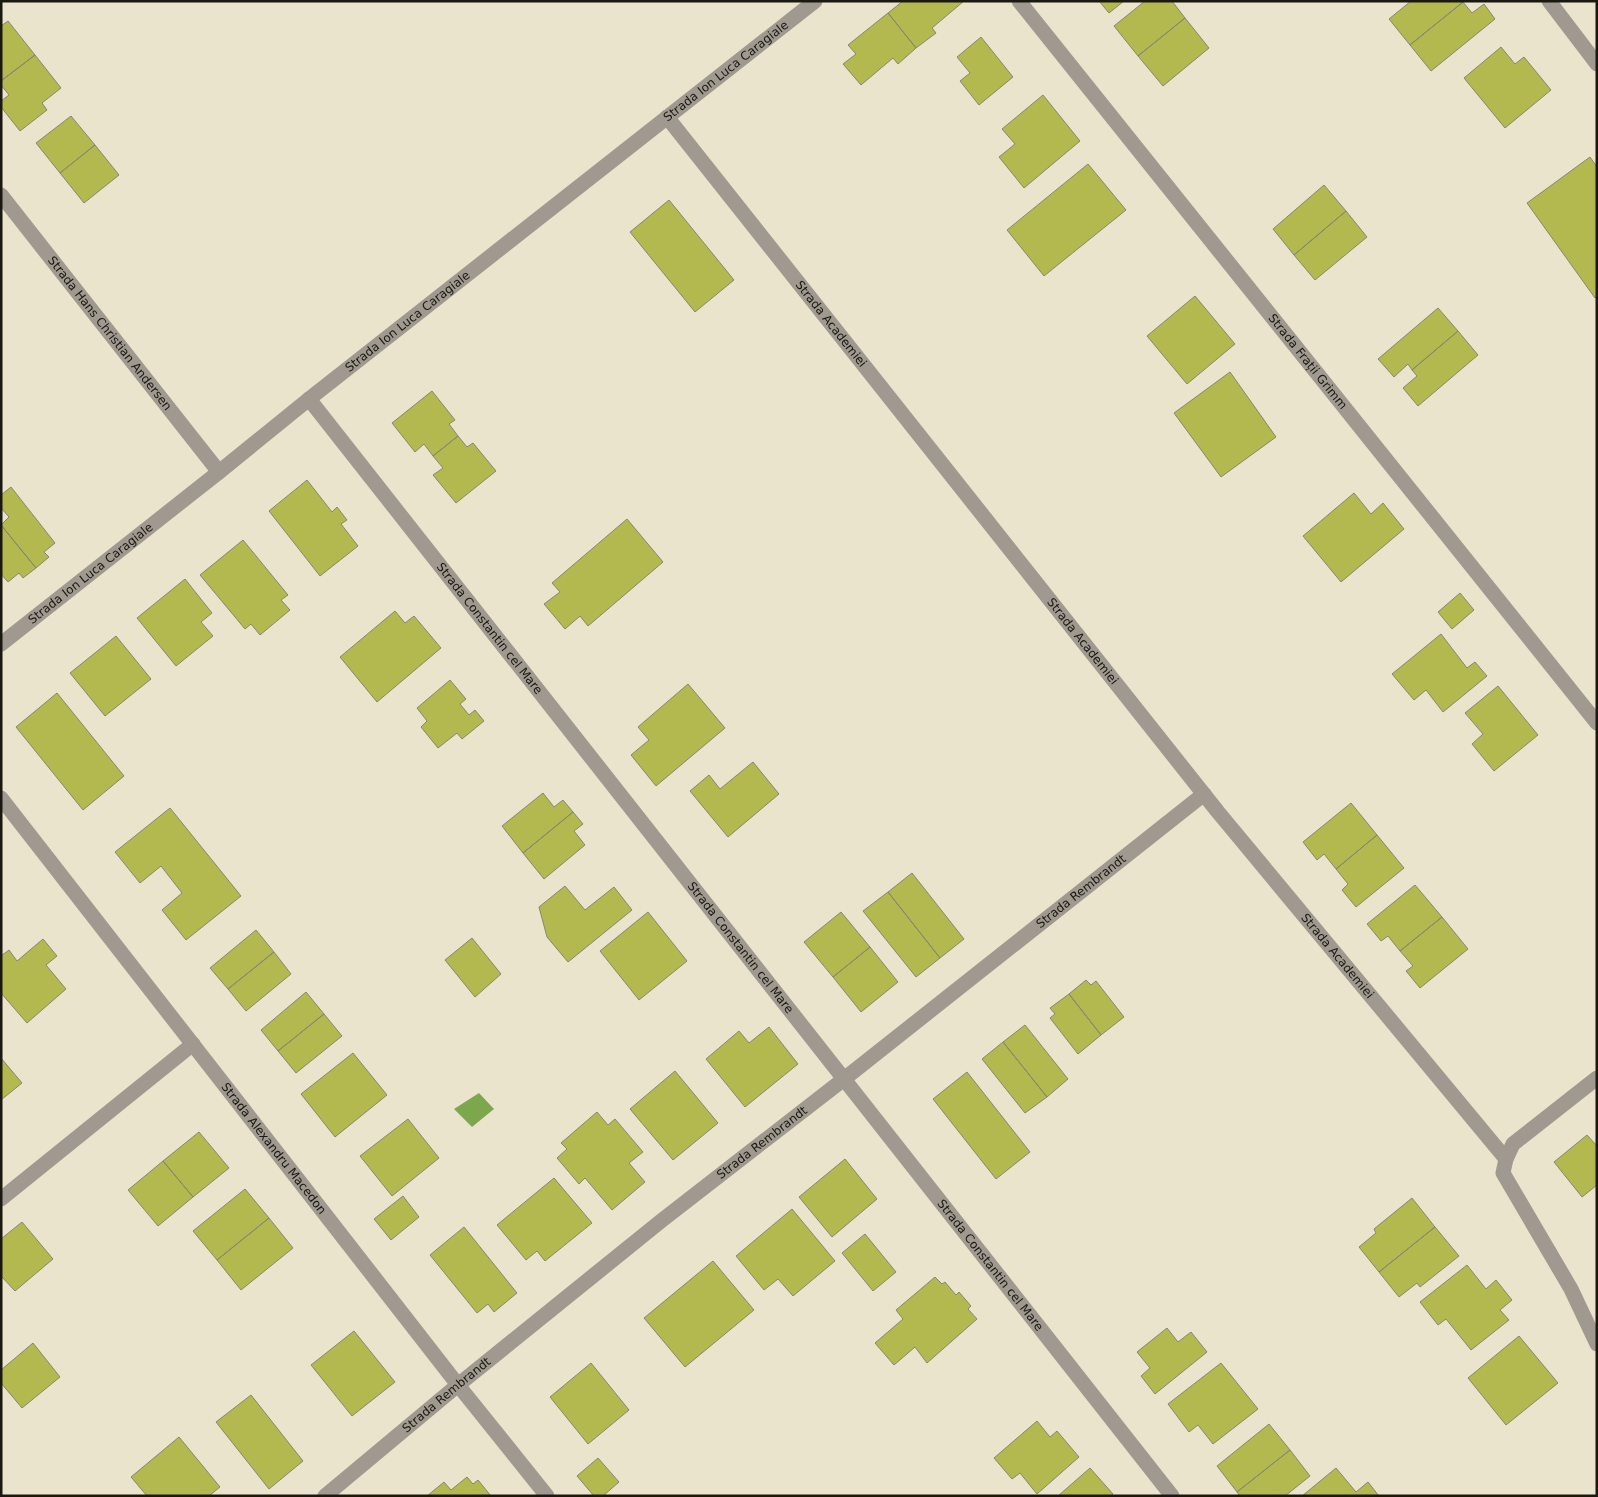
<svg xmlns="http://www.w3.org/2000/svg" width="1598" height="1497" font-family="'DejaVu Sans',sans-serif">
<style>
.water{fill:#7da74c}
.building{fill:#b3b84f;stroke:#858871}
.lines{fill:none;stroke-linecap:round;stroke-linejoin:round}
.minor{stroke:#9f9990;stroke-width:15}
.labels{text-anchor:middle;stroke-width:4;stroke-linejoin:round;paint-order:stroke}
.street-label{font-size:12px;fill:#1a1810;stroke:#ebe4cc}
</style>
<rect width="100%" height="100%" fill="#ebe4cc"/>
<path class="water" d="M479 1093 494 1109 472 1127 454 1109Z"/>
<path class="building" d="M903 1H964L932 28 936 33 916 48 888 13Z
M1099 1H1124L1109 13Z
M1145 1H1172L1185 18 1138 56 1114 26Z
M1411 1H1462L1463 2 1410 45 1389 19Z
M1463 2 1472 13 1484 4 1495 19 1431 71 1410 45Z
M888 13 916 48 898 64 893 58 861 85 843 64 856 54 848 45Z
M1185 18 1209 48 1163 86 1138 56Z
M8 21 35 55 1 81V26Z
M981 37 1013 77 979 105 960 81 970 73 957 57Z
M1501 47 1515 64 1524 57 1551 90 1505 128 1464 78Z
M35 55 61 88 42 103 47 110 20 131 1 107V101L9 95 1 85V81Z
M1043 95 1080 141 1024 188 999 157 1015 144 1002 129Z
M71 116 95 145 60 173 36 143Z
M95 145 119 175 84 203 60 173Z
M1590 157 1597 167V296L1595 298 1527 203Z
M1088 164 1126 210 1044 276 1007 230Z
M1324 185 1346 211 1294 255 1273 229Z
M669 200 734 280 695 312 630 232Z
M1346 211 1367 237 1315 280 1294 255Z
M1195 296 1235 344 1187 384 1147 336Z
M1438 308 1458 331 1412 370 1408 364 1394 377 1378 359Z
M1458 331 1478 355 1418 406 1403 388 1417 376 1412 370Z
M1230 372 1276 437 1221 477 1174 413Z
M432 391 455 420 449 424 458 436 433 456 424 444 415 452 392 423Z
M458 436 467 447 473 443 496 471 456 503 433 475 443 468 433 456Z
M307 480 332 512 337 507 347 520 341 524 358 546 320 576 269 511Z
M11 487 55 543 44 552 49 557 36 568 1 525 9 517 1 508V495Z
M1354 493 1371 514 1383 503 1404 529 1341 582 1303 536Z
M627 519 663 562 588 626 580 616 565 629 544 604 560 592 552 583Z
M1 525 36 568 23 578 19 573 8 582 1 574Z
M243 540 288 595 281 600 290 610 260 635 251 624 245 629 200 575Z
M185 579 212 613 201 622 213 636 176 666 137 618Z
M1460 593 1474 610 1452 629 1438 612Z
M395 611 405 623 414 616 441 648 377 702 340 657Z
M1441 634 1467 668 1475 662 1487 676 1443 712 1426 690 1414 700 1392 674Z
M116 636 151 679 105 716 70 673Z
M450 680 466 699 460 704 469 715 475 710 484 721 462 739 457 733 438 748 421 727 427 721 417 708Z
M688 684 725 728 656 786 631 755 649 740 638 727Z
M1498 686 1538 735 1494 771 1472 744 1483 734 1465 713Z
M57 693 124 776 83 810 16 727Z
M753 762 779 794 728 837 690 791 709 775 720 789Z
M543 793 554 807 563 800 573 812 523 853 502 826Z
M1351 803 1377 835 1336 869 1324 854 1317 860 1303 842Z
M170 808 241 896 186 940 162 910 182 893 161 866 140 883 115 852Z
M573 812 583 824 574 831 585 845 544 879 523 853Z
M1377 835 1404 868 1356 907 1342 890 1348 884 1336 869Z
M912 873 964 939 940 958 888 892Z
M1415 885 1442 917 1400 951 1388 936 1381 941 1367 924Z
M565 886 585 910 614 887 632 910 568 962 547 937 539 907Z
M888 892 940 958 916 977 863 911Z
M648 912 687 961 639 1000 600 951Z
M841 912 870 947 833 977 804 942Z
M1442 917 1468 949 1420 988 1406 971 1413 966 1400 951Z
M256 930 274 952 228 989 210 968Z
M472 938 501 974 475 997 445 960Z
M43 939 57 956 46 965 66 989 27 1023 1 993V956L9 950 17 961Z
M870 947 898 982 861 1012 833 977Z
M274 952 291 974 246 1011 228 989Z
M1086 980 1091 985 1096 981 1124 1017 1101 1035 1069 994Z
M306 992 324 1014 278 1051 261 1030Z
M1069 994 1101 1035 1078 1054 1050 1018 1055 1014 1050 1008Z
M324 1014 342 1036 296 1073 278 1051Z
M1025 1025 1068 1079 1047 1097 1003 1042Z
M769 1027 798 1064 745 1107 706 1059 739 1031 749 1043Z
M1003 1042 1047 1097 1025 1113 982 1059Z
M353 1053 387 1095 335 1137 301 1094Z
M1 1058 22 1083 1 1100Z
M675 1071 718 1123 673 1160 630 1109Z
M967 1072 1030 1152 996 1179 933 1099Z
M597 1112 608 1125 615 1119 643 1152 629 1163 645 1182 612 1210 585 1178 579 1184 557 1158 567 1149 561 1143Z
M408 1119 439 1158 392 1196 360 1156Z
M199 1132 229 1168 193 1197 163 1161Z
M1587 1135 1597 1146V1185L1582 1197 1554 1162Z
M845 1159 877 1199 832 1237 799 1197Z
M163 1161 193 1197 158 1226 128 1190Z
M554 1178 592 1223 545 1261 537 1251 526 1260 497 1225Z
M245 1189 269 1218 217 1260 193 1231Z
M403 1196 419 1217 391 1240 374 1219Z
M1412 1198 1435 1227 1379 1272 1359 1247 1376 1233 1374 1229Z
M792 1209 835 1261 793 1296 778 1279 764 1290 736 1256Z
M269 1218 293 1248 241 1290 217 1260Z
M22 1222 53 1259 15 1291 1 1276V1239Z
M464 1227 517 1293 494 1312 488 1304 477 1313 430 1255Z
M1435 1227 1459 1256 1420 1287 1417 1283 1399 1297 1379 1272Z
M865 1234 896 1272 873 1291 842 1253Z
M713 1261 754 1310 685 1367 644 1318Z
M1467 1265 1486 1289 1496 1280 1512 1300 1500 1310 1509 1320 1471 1350 1446 1319 1438 1325 1420 1302Z
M935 1277 942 1284 945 1282 956 1295 959 1292 971 1306 968 1309 977 1319 927 1363 915 1347 894 1365 875 1343 903 1319 896 1310Z
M1167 1328 1178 1342 1191 1332 1207 1352 1155 1394 1141 1376 1150 1368 1137 1352Z
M354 1331 395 1382 352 1416 311 1365Z
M1519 1336 1558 1383 1506 1425 1468 1378Z
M33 1343 60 1377 22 1408 1 1383V1370Z
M591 1363 629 1410 588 1444 550 1397Z
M1221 1363 1258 1409 1213 1444 1198 1425 1189 1432 1168 1404Z
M251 1395 303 1461 269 1489 216 1422Z
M1037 1421 1050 1437 1057 1431 1079 1457 1037 1494 1020 1473 1012 1479 994 1458Z
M1269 1424 1290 1450 1237 1492 1217 1466Z
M179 1437 220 1487 209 1496H147L131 1477Z
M1290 1450 1310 1476 1285 1496H1240L1237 1492Z
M598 1458 619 1482 603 1496H594L577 1476Z
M1090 1468 1113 1494 1110 1496H1058Z
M1336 1468 1356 1492 1368 1482 1379 1496H1302Z
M467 1477 473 1484 478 1480 491 1496H427L444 1482 451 1490Z"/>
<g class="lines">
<g class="minor">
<path id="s1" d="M1019 1 1597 723"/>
<path d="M1549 1 1597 64"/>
<path id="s2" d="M667 117 1218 812 1506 1159"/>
<path id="s3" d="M1 195 219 472"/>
<path id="s4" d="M309 399 1172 1496"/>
<path id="s5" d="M1 644 219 472 309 399 815 1"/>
<path id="s6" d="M1 798 458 1385 547 1496"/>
<path d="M1597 1078 1513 1144 1506 1159 1503 1173 1571 1289 1597 1344"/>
<path d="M1 1199 193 1044"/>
<path id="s7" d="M325 1496 458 1385 661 1221 844 1079 1204 794"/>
</g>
</g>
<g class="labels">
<g class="street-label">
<text dy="4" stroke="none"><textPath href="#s5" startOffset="924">Strada Ion Luca Caragiale</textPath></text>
<text dy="4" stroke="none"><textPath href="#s5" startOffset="519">Strada Ion Luca Caragiale</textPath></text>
<text dy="4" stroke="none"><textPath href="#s2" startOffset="264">Strada Academiei</textPath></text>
<text dy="4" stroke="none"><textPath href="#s3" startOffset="176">Strada Hans Christian Andersen</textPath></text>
<text dy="4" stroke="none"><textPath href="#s1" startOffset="462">Strada Frații Grimm</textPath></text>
<text dy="4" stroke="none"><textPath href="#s5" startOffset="114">Strada Ion Luca Caragiale</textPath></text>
<text dy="4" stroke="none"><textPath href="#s4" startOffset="292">Strada Constantin cel Mare</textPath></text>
<text dy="4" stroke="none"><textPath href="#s2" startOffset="669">Strada Academiei</textPath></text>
<text dy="4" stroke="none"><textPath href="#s7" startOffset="968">Strada Rembrandt</textPath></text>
<text dy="4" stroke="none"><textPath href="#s4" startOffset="698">Strada Constantin cel Mare</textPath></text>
<text dy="4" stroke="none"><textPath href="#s2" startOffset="1074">Strada Academiei</textPath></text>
<text dy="4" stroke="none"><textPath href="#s7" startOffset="562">Strada Rembrandt</textPath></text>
<text dy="4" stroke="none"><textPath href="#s6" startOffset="444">Strada Alexandru Macedon</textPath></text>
<text dy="4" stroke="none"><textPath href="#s4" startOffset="1102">Strada Constantin cel Mare</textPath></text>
<text dy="4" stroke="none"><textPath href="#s7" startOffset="158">Strada Rembrandt</textPath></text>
</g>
</g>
<rect width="1598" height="1497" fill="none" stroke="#1a1810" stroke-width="5"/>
</svg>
